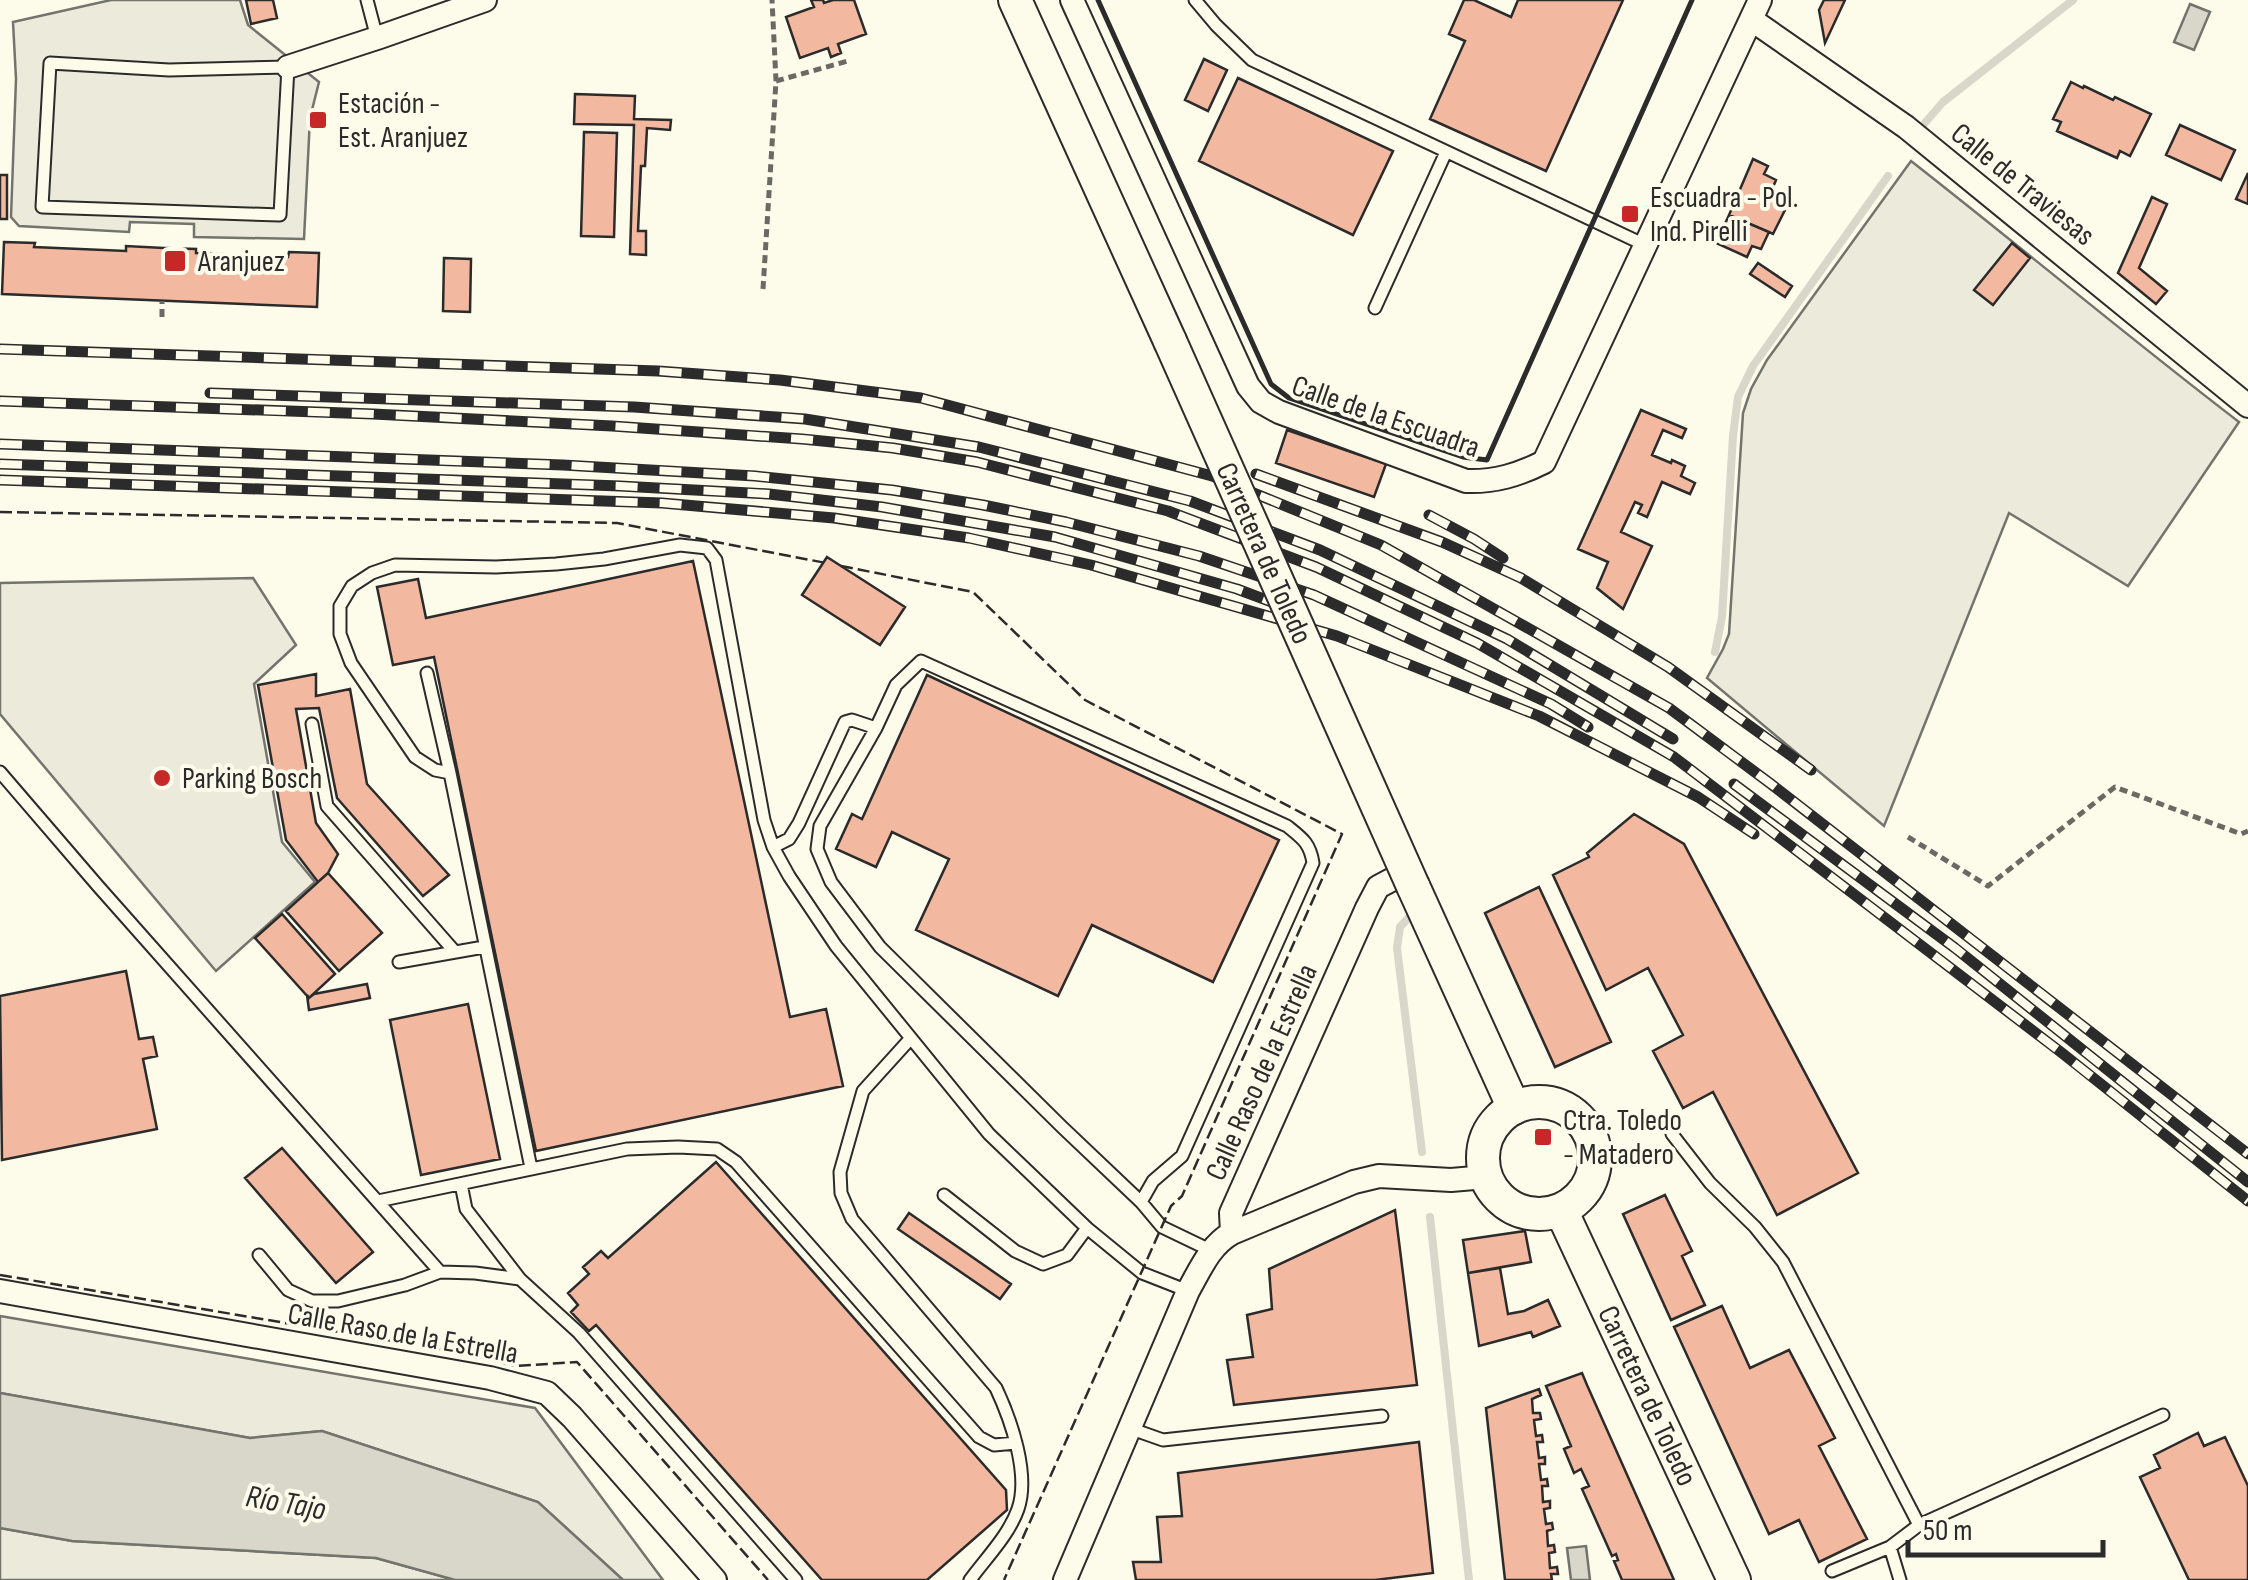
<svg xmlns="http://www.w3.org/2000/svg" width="2248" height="1580" font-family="'Sofia Sans Condensed',sans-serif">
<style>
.green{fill:#ecebdb;stroke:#74746e;stroke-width:2.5}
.parking{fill:#eceadb;stroke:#74746e;stroke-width:2.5}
.water{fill:#d8d7c9;stroke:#74746e;stroke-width:2.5}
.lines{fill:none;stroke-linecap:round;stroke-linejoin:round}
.stream{stroke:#d8d7c9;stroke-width:8}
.building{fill:#f2b8a0;stroke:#2b2b2b;stroke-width:2.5}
.lane-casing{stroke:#2b2b2b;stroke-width:15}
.street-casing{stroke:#2b2b2b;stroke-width:26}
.secondary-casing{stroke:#2b2b2b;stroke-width:36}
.path{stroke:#6a6964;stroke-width:5;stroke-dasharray:8 5;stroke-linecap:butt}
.lane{stroke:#fdfbea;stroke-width:11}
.street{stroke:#fdfbea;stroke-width:22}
.secondary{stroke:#fdfbea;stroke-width:32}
.rail-casing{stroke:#2b2b2b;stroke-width:11}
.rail{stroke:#fdfbea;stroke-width:8;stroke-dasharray:22;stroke-linecap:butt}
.secondary-bridge-casing{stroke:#2b2b2b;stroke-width:36;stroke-linecap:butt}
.secondary-bridge{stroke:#fdfbea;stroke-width:32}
.fence{stroke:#2b2b2b;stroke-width:2.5;stroke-dasharray:12 5;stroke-linecap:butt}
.wall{stroke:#2b2b2b;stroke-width:5}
.poi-dot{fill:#c62828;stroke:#fdfbea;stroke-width:4}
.labels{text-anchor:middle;stroke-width:8;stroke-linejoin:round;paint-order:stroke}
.poi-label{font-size:30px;fill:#2b2b2b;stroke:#fdfbea;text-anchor:start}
.street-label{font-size:30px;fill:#2b2b2b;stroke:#fdfbea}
.water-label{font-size:32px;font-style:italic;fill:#2b2b2b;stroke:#fdfbea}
</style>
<rect width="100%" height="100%" fill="#fdfbea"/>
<path class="green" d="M1911 161C2021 247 2128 337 2239 422L2128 586 2009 513 1884 826 1707 678 1723 649 1729 634 1743 413 1751 389 1767 360Z
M0 1316 535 1408 663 1580H623L538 1502 322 1431 250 1438 0 1393Z
M0 1528 72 1541 376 1558 455 1580H0Z"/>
<path class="parking" d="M111 0H240L248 25 319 82 310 118 304 239 194 237V224L130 222 129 232 19 226 11 217 16 79 13 22Z
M253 578 296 645 254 684 282 842 315 882 216 971 0 714V583Z"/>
<path class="water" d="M2190 4 2210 12 2194 50 2174 42Z
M0 1393 250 1438 322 1431 538 1502 623 1580H455L376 1558 72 1541 0 1528Z
M1586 1546 1590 1580H1571L1567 1548Z"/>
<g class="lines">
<path class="stream" d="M1924 124 1943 102 2073 0
M1715 652 1722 617 1733 436 1738 397 1753 366 1888 176
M1412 914 1400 927 1397 948 1422 1152
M1430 1217 1469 1580"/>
</g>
<path class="building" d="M246 0H273L277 18 251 24Z
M811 0H823L824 3 833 0H854L866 34 838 44 841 53 831 57 828 48 800 58 786 17 814 7Z
M1464 0H1474L1511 17 1518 0H1623L1546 171 1430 119 1465 41 1449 34Z
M1824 0H1845L1825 43 1819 10Z
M1204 59 1227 70 1208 111 1185 100Z
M1238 78 1393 151 1353 235 1199 161Z
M2071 82 2083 88 2084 86 2113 100 2115 97 2151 114 2130 156 2120 151 2117 158 2057 131 2061 122 2053 119Z
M575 94 635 96 634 119 671 120 670 130 647 128 645 166H641L638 231H646V255L630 254 634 125 574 124Z
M2180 125 2235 150 2221 180 2166 155Z
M584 132 617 133 614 237 581 236Z
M1753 159 1768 166 1764 174 1776 180 1768 199 1786 208 1773 234 1729 215Z
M2248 173V204L2236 199Z
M0 175H7V219H0Z
M2152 197 2167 204 2139 268 2167 291 2156 304 2118 273Z
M1729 215 1769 232 1761 249 1752 246 1747 257 1716 243Z
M4 242 35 243 34 247 126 251V246L164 248 196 249V253L288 257 289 252 319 253 317 307 2 294Z
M2012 243 2030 258 1993 305 1974 290Z
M444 258 471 259 470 312 443 311Z
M1758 263 1792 286 1785 297 1750 274Z
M1641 410 1686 429 1682 438 1663 430 1652 455 1671 463 1672 460 1685 466 1681 476 1695 483 1690 494 1662 482 1647 517 1638 513 1642 505 1635 502 1621 532 1652 546 1623 609 1597 588 1608 562 1578 549Z
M1287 430 1386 464 1374 497 1276 463Z
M827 557 905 607 880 645 802 595Z
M693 561 790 1017 826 1009 843 1086 536 1151 434 657 393 665 377 587 418 579 426 618Z
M316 674V696L350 689 367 784 449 875 423 896 337 798 319 708 296 709 316 823 338 854 328 873 318 882 286 840 258 685Z
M927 675 1279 840 1213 982 1092 925 1058 996 916 930 949 859 892 832 876 867 836 849 852 814 862 819Z
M1634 814 1684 844 1858 1173 1777 1215 1713 1092 1683 1108 1653 1051 1683 1035 1648 968 1606 990 1553 875 1589 857 1587 853Z
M328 873 382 933 339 971 286 911Z
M1539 887 1611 1042 1555 1067 1485 913Z
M282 914 335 974 309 998 255 938Z
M126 971 139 1039 153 1037 157 1056 143 1059 157 1129 2 1160 0 996Z
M367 984 370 998 309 1010 307 995 309 998 314 994Z
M468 1004 500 1159 421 1175 390 1020Z
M282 1148 373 1252 336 1283 245 1178Z
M716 1162 1006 1490 1007 1510 927 1580H822L596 1325 589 1331 571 1312 578 1305 568 1293 589 1274 583 1267 601 1251 608 1258Z
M1665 1195 1692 1251 1682 1256 1705 1305 1671 1320 1623 1214Z
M1395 1210 1417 1385 1234 1405 1227 1360 1253 1357 1247 1315 1272 1309 1269 1269Z
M909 1213 1011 1284 1000 1299 898 1229Z
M1525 1231 1531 1262 1468 1273 1463 1240Z
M1500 1268 1508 1314 1524 1311 1548 1300 1560 1326 1533 1337 1531 1332 1479 1346 1468 1273Z
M1722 1306 1750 1368 1789 1350 1835 1438 1819 1446 1867 1539 1819 1562 1799 1520 1769 1534 1674 1327Z
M1582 1373 1587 1385 1674 1580H1622L1614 1561 1618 1560 1616 1554 1612 1556 1582 1489 1589 1486 1581 1469 1574 1473 1564 1449 1571 1446 1546 1386Z
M1539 1389 1541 1395 1532 1399 1533 1413H1540L1541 1419 1534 1420 1536 1436 1542 1435 1543 1442H1537L1539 1458 1545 1457V1464H1539L1541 1480 1547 1479 1548 1486H1542L1543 1502 1550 1501V1508L1544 1509 1546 1524 1552 1523 1553 1529 1547 1531 1548 1546 1554 1545 1555 1552 1549 1553 1550 1568 1557 1567 1558 1574H1551L1552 1580H1505L1486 1408Z
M2198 1433 2204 1446 2225 1437 2248 1486V1580H2189L2140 1477 2160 1468 2154 1455Z
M1419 1442 1433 1573 1375 1580H1136L1133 1562H1161L1157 1517 1182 1516 1178 1473Z"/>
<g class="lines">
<defs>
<path id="lane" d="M367 0 377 38
M1195 0 1216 25 1252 60 1645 245
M50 63 169 70 288 67 280 215 42 207Z
M1375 308 1446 152
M427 673 450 773 531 1168
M312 724 327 806 455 952
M876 728 896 685 921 661 1287 826C1302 838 1310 843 1313 863L1182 1156 1153 1181 1141 1202
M0 772 98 886 440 1272
M450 773 435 770 415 757 351 663 340 634V606L352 586 372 573 395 565 496 567 556 564 604 559 680 545 707 548 716 560 764 820 773 847 789 876 836 946 989 1134 1087 1228 1142 1273 1188 1291
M773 847 789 839 799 823 845 722 852 720 876 728 820 826 817 849 831 882 880 947 1062 1127 1141 1202 1162 1227 1212 1251
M399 962 484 947
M911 1038 863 1091 840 1172 841 1193 852 1219 996 1388C1011 1420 1030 1474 1018 1509 1009 1535 986 1558 970 1580
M1672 1134 1710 1183 1755 1227 1783 1262 1919 1525
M461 1184 466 1209 520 1279 579 1333 796 1580
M944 1195 1015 1251 1043 1264 1067 1255 1087 1228
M378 1201 627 1149 678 1147 717 1149 736 1162 979 1437 994 1445 1016 1443
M259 1255 288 1290 312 1301H338L405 1285 440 1272 475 1273 520 1279
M1129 1428 1163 1440 1382 1416
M1890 1547 1900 1580
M1832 1571 1890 1547 1919 1525 2163 1415"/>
<path id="street" d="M1072 0 1248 386 1261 402 1279 412 1466 481C1495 482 1518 475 1544 462L1760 0
M1752 20 1906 127 2248 406
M288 67 377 38 485 0
M1232 1233 1354 1182 1379 1176 1451 1180 1486 1177
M0 1291 490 1378 547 1393 572 1417 715 1580
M1065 1580 1188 1291C1200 1270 1210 1245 1232 1233L1231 1213 1367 908 1378 887 1408 871"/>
<g id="secondary">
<path d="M1015 0 1170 341"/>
<path d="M1413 886 1514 1108"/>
<circle cx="1539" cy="1158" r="56"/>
<path id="s1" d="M1561 1210 1734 1580"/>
</g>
</defs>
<use href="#lane" class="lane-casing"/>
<use href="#street" class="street-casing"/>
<use href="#secondary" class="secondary-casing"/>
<path class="path" d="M776 81 848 61
M763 289 776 81 772 0
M162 317V301
M1908 837 1988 886 2115 787 2241 834 2248 831"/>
<use href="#lane" class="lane"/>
<use href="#street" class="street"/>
<use href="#secondary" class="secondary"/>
<defs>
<path id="rail" d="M0 349 658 371 780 380 921 398 1212 476 1381 545 1669 708 1771 784 2248 1154
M210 393 634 407 805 419 979 447 1190 501 1320 550 1507 639 1673 739
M0 401 373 414 612 426 802 439 893 448 977 462 1168 511 1316 567 1477 643 1674 757 2062 1053 2248 1201
M0 444 563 465 755 476 892 490 983 505 1066 522 1199 556 1314 595 1551 704 1588 727
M0 464 620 486 769 494 882 507 1055 537 1237 589 1296 611
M1256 474 1442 542 1521 578 1668 667 1811 770
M0 480 662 503 834 518 969 538 1091 565 1337 636 1539 716 1698 797 1754 834
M1429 515 1474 539 1503 558
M1734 784 1955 948 2248 1182"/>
</defs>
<use href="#rail" class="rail-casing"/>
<use href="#rail" class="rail"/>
<defs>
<g id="secondary-bridge">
<path id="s2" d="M1170 341 1413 886"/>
</g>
</defs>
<use href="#secondary-bridge" class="secondary-bridge-casing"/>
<use href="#secondary-bridge" class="secondary-bridge"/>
<path class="fence" d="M0 512 617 523 826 563
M841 566 973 592 1085 700 1342 834 1182 1196 1171 1206 1004 1580
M0 1275 458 1352 516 1366 577 1362 768 1580"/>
<path class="wall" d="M1098 0 1271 384 1289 398 1463 457 1487 460 1692 0"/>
</g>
<g class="poi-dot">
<rect x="308" y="110" width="20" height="20" rx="5"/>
<rect x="1620" y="204" width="20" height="20" rx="5"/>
<rect x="163" y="249" width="24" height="24" rx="5"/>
<circle cx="162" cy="778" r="10"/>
<rect x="1533" y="1127" width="20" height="20" rx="5"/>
</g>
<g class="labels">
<g class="poi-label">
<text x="338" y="113">Estación -<tspan x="338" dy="34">Est. Aranjuez</tspan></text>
<text x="1650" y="207">Escuadra - Pol.<tspan x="1650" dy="34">Ind. Pirelli</tspan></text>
<text x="198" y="271">Aranjuez</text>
<text x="182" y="788">Parking Bosch</text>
<text x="1563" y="1130">Ctra. Toledo<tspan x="1563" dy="34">- Matadero</tspan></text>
</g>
<g class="street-label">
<text transform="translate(2023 184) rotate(39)" y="10">Calle de Traviesas</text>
<text transform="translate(1386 416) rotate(19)" y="10">Calle de la Escuadra</text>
<text dy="10" stroke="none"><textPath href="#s2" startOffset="232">Carretera de Toledo</textPath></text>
<text transform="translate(1261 1072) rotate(-66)" y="10">Calle Raso de la Estrella</text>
<text transform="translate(403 1333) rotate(10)" y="10">Calle Raso de la Estrella</text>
<text dy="10" stroke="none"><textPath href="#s1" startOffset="205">Carretera de Toledo</textPath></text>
</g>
<g class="water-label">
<text transform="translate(286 1502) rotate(10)" y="11">Río Tajo</text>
</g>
</g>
<path d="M1908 1540v15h195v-15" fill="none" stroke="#2b2b2b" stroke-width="5"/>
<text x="1923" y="1540" font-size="30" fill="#2b2b2b" stroke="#fdfbea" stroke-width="8" paint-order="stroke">50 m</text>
</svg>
